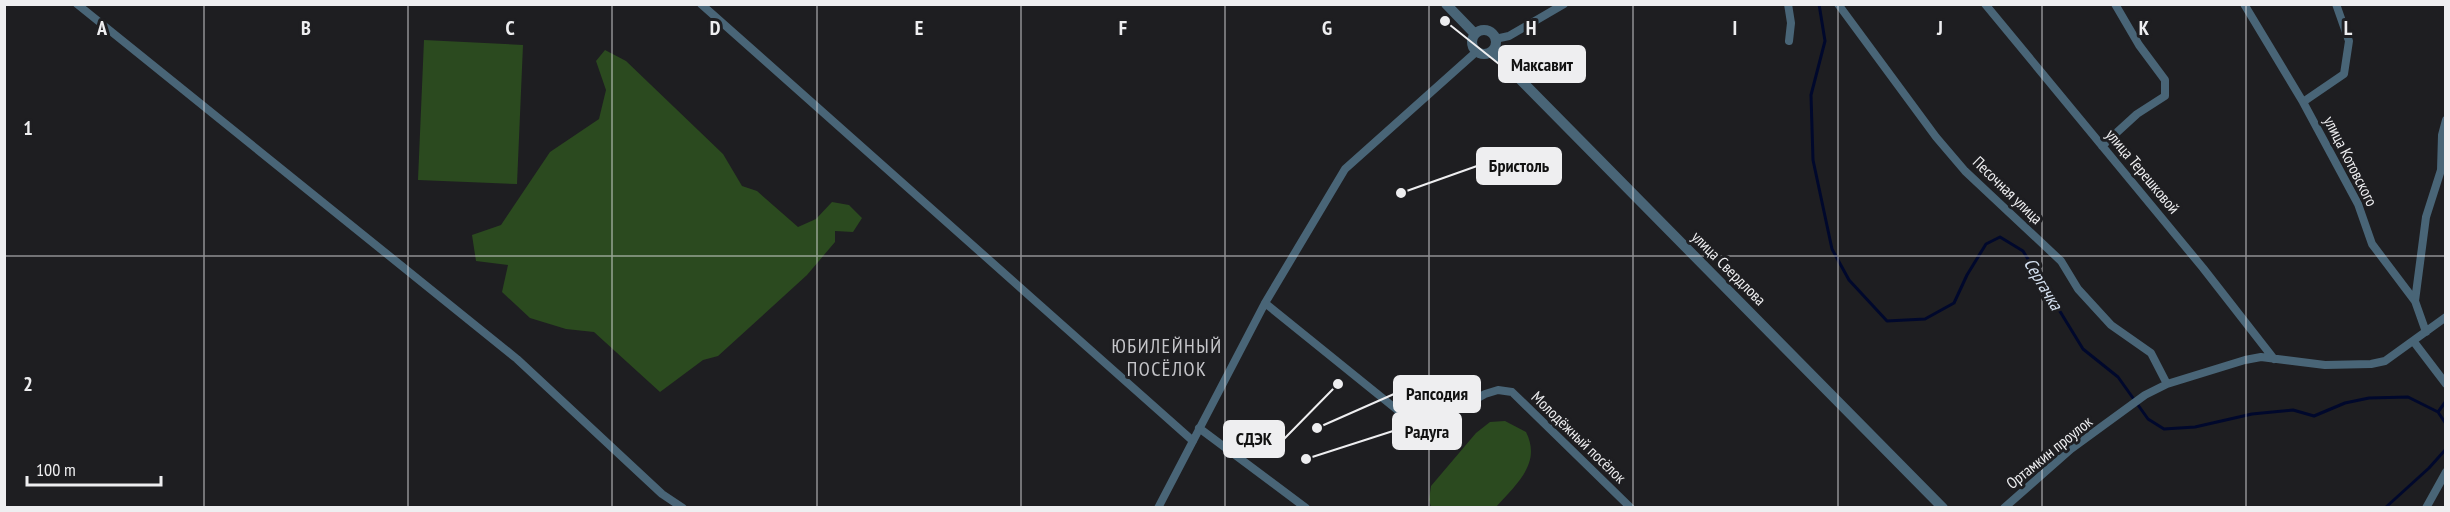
<svg xmlns="http://www.w3.org/2000/svg" width="2450" height="512" font-family="'PT Sans Narrow',sans-serif">
<style>
.green{fill:#2b4a1f}
.lines{fill:none;stroke-linecap:round;stroke-linejoin:round}
.stream{stroke:#00082c;stroke-width:3}
.minor{stroke:#496577;stroke-width:8}
.tertiary{stroke:#496577;stroke-width:10}
.grid{fill:none;stroke:#eeeef0;stroke-width:1.5;stroke-opacity:0.55}
.labels{text-anchor:middle;stroke-width:6;stroke-linejoin:round;paint-order:stroke}
.street-label{font-size:16px;fill:#eeeef0;stroke:#1e1e21}
.water-label{font-size:18px;font-style:italic;fill:#d6e2f2;stroke:#1e1e21}
.quarter-label{font-size:20px;letter-spacing:1.5px;fill:#c6c6ca;stroke:#1e1e21}
.grid-label{font-size:20px;text-anchor:middle;font-weight:bold;fill:#eeeef0;stroke:#1e1e21;stroke-width:6;stroke-linejoin:round;paint-order:stroke}
.leader{fill:none;stroke:#eeeef0;stroke-width:2}
.callout-dot{fill:#eeeef0;stroke:#1e1e21;stroke-width:2}
.callout{fill:#eeeef0;stroke:#eeeef0;stroke-width:2}
.callout-label{font-size:18px;text-anchor:middle;font-weight:bold;fill:#111}
</style>
<rect width="100%" height="100%" fill="#1e1e21"/>
<path class="green" d="M424 40 523 45 517 184 418 180Z
M605 50 626 61 723 154 742 186 757 191 798 227 816 219 832 202 849 205 862 218 853 232 835 231V242L807 275 718 356 703 360 660 392 594 332 566 329 530 318 502 292 508 265 476 261 472 235 501 225 550 152 599 119 606 90 596 61Z
M1505 421 1526 432C1542 464 1516 484 1496 507H1431L1429 500 1431 486 1476 433 1490 422Z"/>
<g class="lines">
<path class="stream" d="M1819 4 1825 41 1811 95 1813 160 1832 249 1849 280 1887 321 1925 319 1954 303 1967 275 1986 244 2000 237 2023 251 2083 349 2118 377 2148 419 2164 429 2195 427 2252 414 2293 410 2314 416 2345 403 2369 398 2408 397 2438 412 2446 424
M2438 412 2446 401
M2385 508 2429 468 2446 449"/>
<path class="minor" d="M77 4 517 359 662 494 683 508
M701 4 1193 441
M1788 4 1791 23 1789 41
M1838 4 1936 137 1965 171 2061 261 2078 289 2111 325 2151 353 2167 384
M1985 4 2203 268 2274 359
M2244 4 2303 102 2358 204 2372 244 2415 301 2426 332
M1495 39 1509 36 1564 4
M2303 102 2344 74 2349 41 2336 4
M2102 146 2137 114 2165 96V80L2139 45 2115 4
M2415 301 2426 217 2441 170 2442 135 2446 120
M1265 303 1406 417 1438 420 1485 394 1498 390 1512 392 1631 508
M2414 342 2446 384
M1199 428 1306 508
M1158 508 1265 303 1345 169 1476 52
M2004 508 2071 449 2145 395 2167 384 2245 360 2261 357 2325 365 2371 364 2385 361 2446 317
M2426 508 2446 472"/>
<path class="tertiary" d="M1446 4 1475 34
M1472 42a12 12 0 1 1 24 0a12 12 0 1 1-24 0Z
M1492 51 1943 508"/>
</g>
<path class="grid" d="M204 4V508M408 4V508M612 4V508M817 4V508M1021 4V508M1225 4V508M1429 4V508M1633 4V508M1838 4V508M2042 4V508M2246 4V508M4 256H2446"/>
<g class="labels">
<g class="street-label">
<text transform="translate(2351 161) rotate(63)" y="6">улица Котовского</text>
<text transform="translate(2143 171) rotate(50)" y="6">улица Терешковой</text>
<text transform="translate(2008 190) rotate(44)" y="6">Песочная улица</text>
<text transform="translate(1729 268) rotate(45)" y="6">улица Свердлова</text>
<text transform="translate(1579 437) rotate(44)" y="6">Молодёжный посёлок</text>
<text transform="translate(2049 452) rotate(-39)" y="6">Ортамкин проулок</text>
</g>
<g class="water-label">
<text transform="translate(2043 284) rotate(59)" y="6">Сергачка</text>
</g>
<g class="quarter-label">
<text x="1167" y="353">ЮБИЛЕЙНЫЙ<tspan x="1167" dy="23">ПОСЁЛОК</tspan></text>
</g>
</g>
<g class="grid-label">
<text x="102" y="35">A</text>
<text x="306" y="35">B</text>
<text x="510" y="35">C</text>
<text x="715" y="35">D</text>
<text x="919" y="35">E</text>
<text x="1123" y="35">F</text>
<text x="1327" y="35">G</text>
<text x="1531" y="35">H</text>
<text x="1735" y="35">I</text>
<text x="1940" y="35">J</text>
<text x="2144" y="35">K</text>
<text x="2348" y="35">L</text>
<text x="28" y="135">1</text>
<text x="28" y="391">2</text>
</g>
<path class="leader" d="M1445 21L1499 64M1401 193L1477 166M1317 428L1394 394M1306 459L1393 431M1338 384L1284 439"/>
<g class="callout-dot">
<circle cx="1445" cy="21" r="6"/>
<circle cx="1401" cy="193" r="6"/>
<circle cx="1317" cy="428" r="6"/>
<circle cx="1306" cy="459" r="6"/>
<circle cx="1338" cy="384" r="6"/>
</g>
<g class="callout">
<rect x="1499" y="46" width="86" height="36" rx="6"/>
<rect x="1477" y="148" width="84" height="36" rx="6"/>
<rect x="1394" y="376" width="86" height="36" rx="6"/>
<rect x="1393" y="413" width="68" height="36" rx="6"/>
<rect x="1224" y="421" width="60" height="36" rx="6"/>
</g>
<g class="callout-label">
<text x="1542" y="71">Максавит</text>
<text x="1519" y="172">Бристоль</text>
<text x="1437" y="400">Рапсодия</text>
<text x="1427" y="438">Радуга</text>
<text x="1254" y="445">СДЭК</text>
</g>
<rect width="2450" height="512" fill="none" stroke="#eeeef0" stroke-width="12"/>
<path d="M27 476v9h134v-9" fill="none" stroke="#eeeef0" stroke-width="3"/>
<text x="36" y="476" font-size="18" fill="#eeeef0" stroke="#1e1e21" stroke-width="4.5" paint-order="stroke">100 m</text>
</svg>
